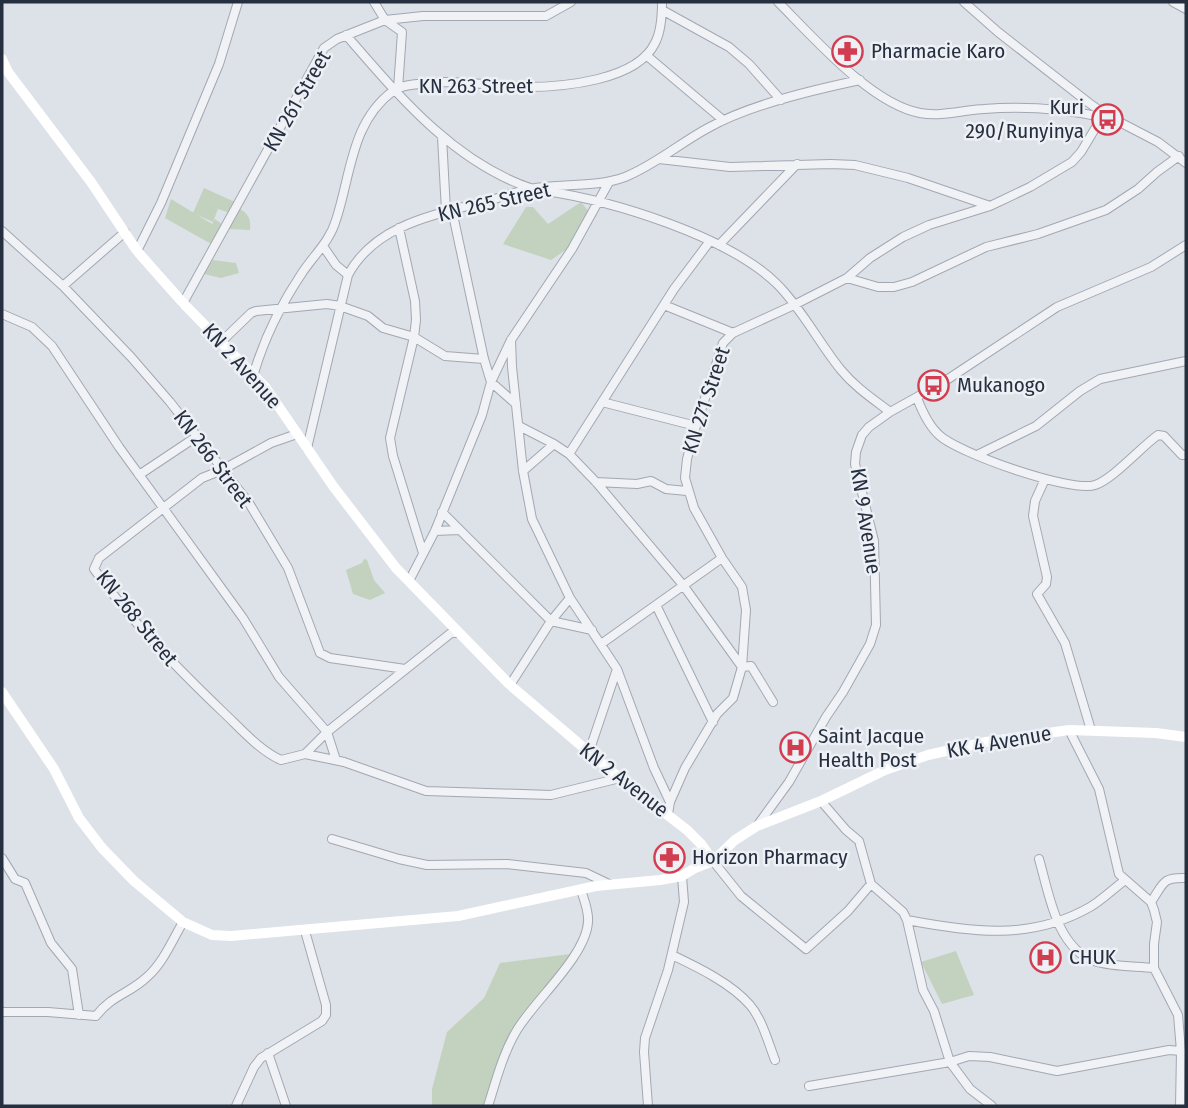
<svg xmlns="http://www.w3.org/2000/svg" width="1188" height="1108" font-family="'Fira Sans Condensed',sans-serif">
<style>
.green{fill:#c3d2be}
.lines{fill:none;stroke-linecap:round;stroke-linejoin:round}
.street-casing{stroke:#a2a8b2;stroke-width:10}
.street{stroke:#f0f2f6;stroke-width:8}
.secondary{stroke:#fff;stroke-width:10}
.labels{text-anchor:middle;stroke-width:5;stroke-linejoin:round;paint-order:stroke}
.poi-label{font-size:21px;fill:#262f3f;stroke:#edf0f5;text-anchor:start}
.street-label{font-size:21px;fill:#262f3f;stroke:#edf0f5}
</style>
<rect width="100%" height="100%" fill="#dde1e8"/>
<path class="green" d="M204 188 235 202 230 213 218 209 213 222 193 213Z
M171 199 212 224 215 219 223 225 213 245 165 218Z
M581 202 589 212 567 249 551 260 503 244 526 207H533L548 224Z
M240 209C249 214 251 220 250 230L229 229Z
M213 260 236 263 239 273 221 278 204 274Z
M364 559 367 560 374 580 385 593 370 600 353 594 346 570 362 563Z
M956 951 974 995 942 1004 921 962Z
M570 954 531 1012 514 1027 501 1056 485 1106H432V1089L447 1032 484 998 500 963Z"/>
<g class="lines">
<defs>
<path id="street" d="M374 2 385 20 402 32 398 89
M778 2C813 37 871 104 920 113 941 117 963 110 984 109 1022 106 1064 109 1102 117
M964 2 998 32 1089 103 1106 115 1158 142 1186 163
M1173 2 1186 9
M662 10 729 47 749 64 781 100
M346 35C399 96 454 163 533 189
M646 55 723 120
M442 137 446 211
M659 159 730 167 831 164 855 165 908 178 990 206
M546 191C613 201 728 236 777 284 802 309 819 343 841 370 855 387 873 399 890 412
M452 210 484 359 491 382 516 404
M399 228 415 301 416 320 414 337 390 438 393 456 423 553
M2 231 63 286
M125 232 63 286 131 357 170 402 249 503 288 568 320 653 330 658 405 669
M719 245 797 164
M323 246 336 265 348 275
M137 251 161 203 219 64 238 2
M847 278 878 287H894L912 282 986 247 1038 234 1106 210 1138 189 1157 172 1179 156
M183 303 324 48 337 39 385 20 423 16H546L571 2
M664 305 733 333
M2 314 32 327 52 346 119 447 243 618 279 677 327 732 336 760
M511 340 512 367 523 471 532 519 570 598 617 669 654 768 670 802
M222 341 251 313 256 311 327 304 340 306 368 316 383 328 414 337 445 356 484 359
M254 373C264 339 282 303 302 273 314 255 330 241 336 220 351 175 351 122 393 91 403 83 432 83 445 82 472 82 498 86 525 87 562 87 637 81 655 43 661 32 662 14 662 2
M917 398C922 411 928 425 939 435 958 453 1071 493 1095 485 1113 479 1141 447 1158 435L1164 436 1182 455H1186
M602 402 696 426
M519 426 554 444 569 454 596 482 683 585 742 667 751 666 773 702
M297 434 271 443 222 470 202 478 99 558 94 569C131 621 177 668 223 712 240 728 260 751 281 760L305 754 327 732 451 633H459
M307 448 348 275C375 225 433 215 484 202 499 198 515 192 530 189 562 183 595 188 625 177 655 165 680 143 708 128 749 105 813 90 860 80
M569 454 674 289 710 241
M977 455 1036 426 1080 391 1100 379 1186 361
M523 471 554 444
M139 475 196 437
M1045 479 1035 501 1033 516 1047 577 1046 584 1037 594 1065 643 1091 730
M596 482 637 484 651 481 666 489 687 491
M442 512 551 621 592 630
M435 531 459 530
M409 581 435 531 482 415 491 382 511 340 572 249 609 182
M656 605 713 722
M601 644 722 558
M510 685 551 621 570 598
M1069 730 1099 789 1119 874 1151 902 1154 910 1157 922 1154 944V968L1178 1015 1181 1051 1180 1106
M589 752 617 669
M305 754 344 762 426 791 551 795 620 778
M821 801 846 830 859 841 871 884 903 912 907 920 923 990 934 1011 950 1062 970 1089 992 1106
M668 814 670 802 685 768 717 714 733 698 742 667 746 610 742 587 722 558 694 508 685 478 687 459 696 426 723 343 733 333 794 305 847 278 870 258 903 237 929 225 990 206 1030 187 1072 162 1081 152 1102 117 1106 115
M757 826 789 782 826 717 843 692 870 644 876 625 874 541 855 464 856 452 862 435 869 427 890 412 942 383 1057 307 1151 267 1186 245
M332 839 399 859 427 865 507 864 586 873 609 884
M2 858 15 879 25 883 51 943 72 969 79 1015
M1039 859C1049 893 1056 947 1094 961 1112 967 1135 966 1154 968
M713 861 741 896 806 949 848 911 871 884
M1151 902C1164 883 1162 877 1186 878
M907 920C970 932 1031 941 1090 907 1102 900 1113 889 1124 881
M672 955C697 967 731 983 750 1005 762 1019 768 1042 775 1060
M2 1012H48L96 1016C112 995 129 994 147 977 163 963 172 941 183 922
M268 1053 286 1106
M809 1086 950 1062 969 1056 990 1057 1057 1071 1169 1050 1181 1051
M236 1106 254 1067 261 1058 322 1021 326 1015V1005L305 931
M488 1106C496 1081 503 1053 517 1030 535 1000 586 956 588 922 589 911 584 900 581 890
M648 1106 644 1052 645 1038 668 970 684 902 682 876"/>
</defs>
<use href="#street" class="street-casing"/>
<use href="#street" class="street"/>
<path class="secondary" d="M2 59 8 72 91 182 137 251 183 303 266 388 333 486 396 568 510 685 611 771 687 830 701 844 713 861
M2 692 54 769 79 818 102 848 134 881 183 922 212 935 231 936 458 916 596 886 660 880 682 876 695 868 713 861 735 840 757 826 821 801 885 770 928 755 986 742 1069 730 1156 733 1186 737"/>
</g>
<defs>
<symbol id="pharmacy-ring" viewBox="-11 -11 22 22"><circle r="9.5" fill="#edf0f5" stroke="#d13e50" stroke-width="1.5"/><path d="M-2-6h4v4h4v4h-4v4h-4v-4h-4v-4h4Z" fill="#d13e50"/></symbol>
<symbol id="bus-ring" viewBox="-11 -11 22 22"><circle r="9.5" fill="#edf0f5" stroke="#d13e50" stroke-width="1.5"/><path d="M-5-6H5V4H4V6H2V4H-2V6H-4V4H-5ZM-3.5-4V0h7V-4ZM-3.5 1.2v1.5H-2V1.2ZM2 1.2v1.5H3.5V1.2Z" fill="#d13e50"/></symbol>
<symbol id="hospital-ring" viewBox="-11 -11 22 22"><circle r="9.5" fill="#edf0f5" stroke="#d13e50" stroke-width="1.5"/><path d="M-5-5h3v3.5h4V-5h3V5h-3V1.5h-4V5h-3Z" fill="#d13e50"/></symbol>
</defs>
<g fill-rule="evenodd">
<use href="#pharmacy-ring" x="830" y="34" width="35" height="35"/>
<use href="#bus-ring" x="1090" y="102" width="35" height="35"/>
<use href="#bus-ring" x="916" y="368" width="35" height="35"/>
<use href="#hospital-ring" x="778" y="730" width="35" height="35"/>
<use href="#pharmacy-ring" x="652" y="840" width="35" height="35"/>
<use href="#hospital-ring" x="1028" y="940" width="35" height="35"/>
</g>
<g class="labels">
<g class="poi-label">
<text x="871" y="58">Pharmacie Karo</text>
<text x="1084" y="114" text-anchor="end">Kuri<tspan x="1084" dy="24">290/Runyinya</tspan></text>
<text x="957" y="392">Mukanogo</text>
<text x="818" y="743">Saint Jacque<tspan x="818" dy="24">Health Post</tspan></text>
<text x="692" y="864">Horizon Pharmacy</text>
<text x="1069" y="964">CHUK</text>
</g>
<g class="street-label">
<text x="476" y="93">KN 263 Street</text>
<text transform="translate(297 101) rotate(-60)" y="7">KN 261 Street</text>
<text transform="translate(494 202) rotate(-13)" y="7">KN 265 Street</text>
<text transform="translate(242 366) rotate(48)" y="7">KN 2 Avenue</text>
<text transform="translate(706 400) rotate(-72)" y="7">KN 271 Street</text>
<text transform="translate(213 459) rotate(53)" y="7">KN 266 Street</text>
<text transform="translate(866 521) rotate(81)" y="7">KN 9 Avenue</text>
<text transform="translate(137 618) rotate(51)" y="7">KN 268 Street</text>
<text transform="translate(999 742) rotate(-10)" y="7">KK 4 Avenue</text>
<text transform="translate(624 780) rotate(38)" y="7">KN 2 Avenue</text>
</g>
</g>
<rect width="1188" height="1108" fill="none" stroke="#262f3f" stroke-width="7"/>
</svg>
